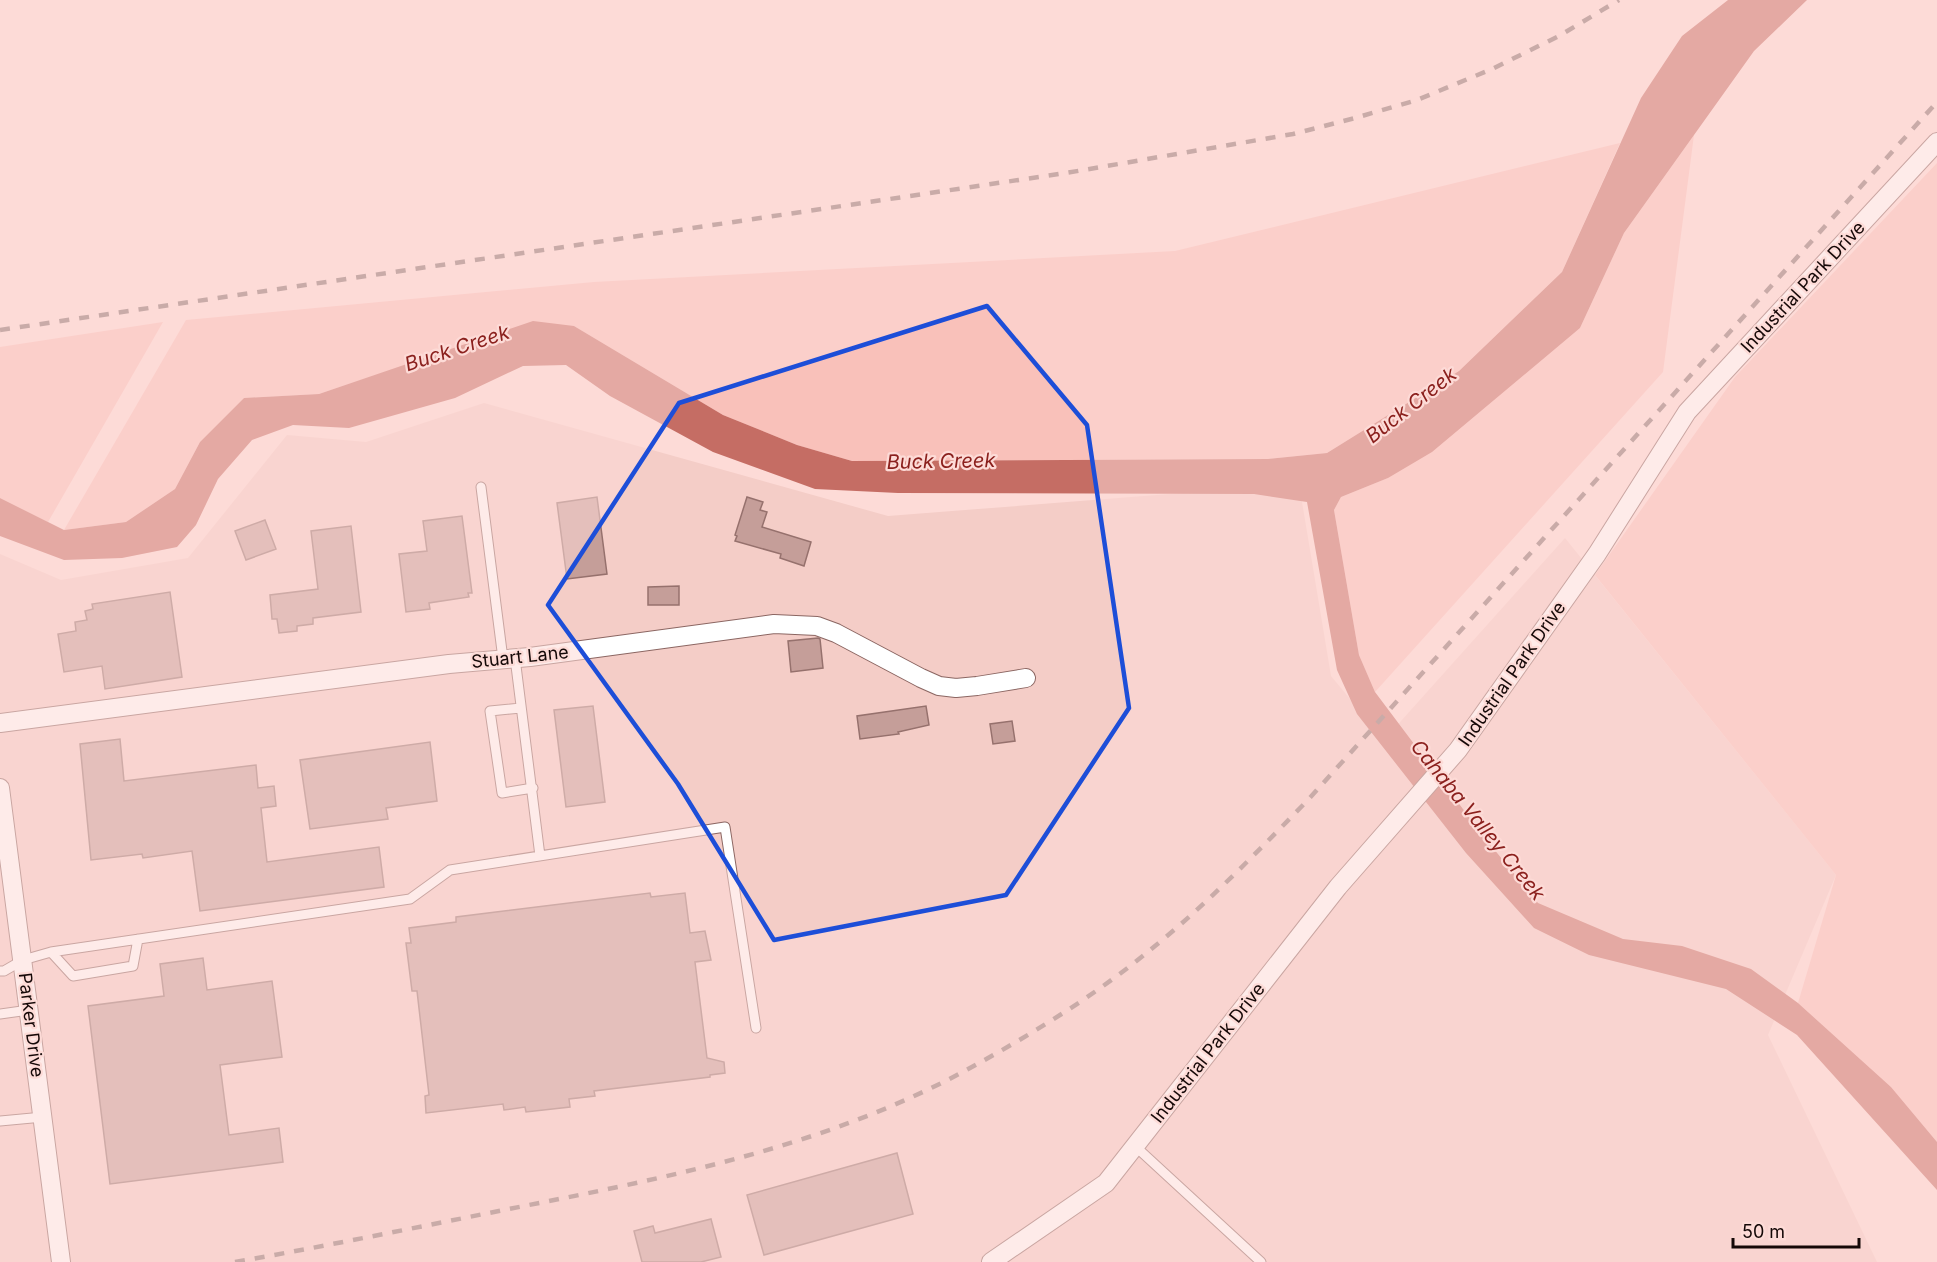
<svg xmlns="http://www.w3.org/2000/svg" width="1937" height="1262" font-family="Inter,sans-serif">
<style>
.built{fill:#f4cdc7}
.green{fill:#f9c1ba}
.water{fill:#c56d64}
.building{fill:#c59e99;stroke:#96716d;stroke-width:1.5}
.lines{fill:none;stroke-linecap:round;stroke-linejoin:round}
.service-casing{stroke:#8b6662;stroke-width:11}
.minor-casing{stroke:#8b6662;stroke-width:20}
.service{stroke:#fff;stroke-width:9}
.minor{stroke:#fff;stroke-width:18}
.rail{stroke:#8a7270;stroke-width:4.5;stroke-dasharray:10 10;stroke-linecap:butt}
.marked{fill:none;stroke:#1d4ed8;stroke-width:4.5;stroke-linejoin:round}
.labels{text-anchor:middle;stroke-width:4.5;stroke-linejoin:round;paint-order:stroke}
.street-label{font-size:18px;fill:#150807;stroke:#fddbd7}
.water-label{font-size:20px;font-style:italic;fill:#8b201d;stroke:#fddbd7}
</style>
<rect width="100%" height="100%" fill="#fddbd7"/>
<path class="built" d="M484 403 888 516 1299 484 1331 676 1384 740 1565 538 1836 875 1768 1035 1877 1262H0V554L61 580 188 558 287 435 366 442Z"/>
<path class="green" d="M1694 135 1663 372 1375 692 1359 655 1334 510 1341 497 1388 478 1580 328 1624 233Z
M1620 143 1562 272 1459 371 1327 453 1268 459 852 461 797 445 723 415 574 326 397 368 319 394 244 398 200 442 175 489 126 522 64 530 186 320 594 282 1175 251Z
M1937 163V1142L1891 1087 1798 1003 1836 875 1595 575 1735 377Z
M163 322 48 522 0 498V347Z"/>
<path class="water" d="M1728 0H1807L1754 51 1624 233 1580 328 1432 452 1388 478 1341 497 1334 510 1359 655 1375 692 1484 837 1538 903 1623 939 1682 946 1751 969 1798 1003 1891 1087 1937 1142V1190L1797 1035 1726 989 1589 955 1534 928 1466 853 1357 714 1337 670 1307 502 1254 494 898 493 815 489 713 452 610 396 566 365 523 366 455 398 349 428 293 425 252 440 218 479 196 525 177 547 122 558 64 560 0 536V498L64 530 126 522 175 489 200 442 244 398 319 394 533 321 574 326 723 415 797 445 852 461 1268 459 1327 453 1459 371 1562 272 1641 98 1682 36Z"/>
<path class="building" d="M597 497 607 574 567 579 557 503Z
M747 497 763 502 760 510 767 512 762 527 811 542 804 566 780 558 781 554 735 541 737 536 735 535Z
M462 516 472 593H468L469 597 429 603 430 609 406 612 399 554 427 551 423 521Z
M265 520 276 549 246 560 235 531Z
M351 526 361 612 313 618V624L297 626V631L279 633 277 619H272L270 595 318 589 311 531Z
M679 586V605H648V587Z
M170 592 182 677 105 689 102 666 64 672 58 634 76 631 75 622 87 620 85 611 93 609 92 604Z
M818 638 820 639 823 668 791 672 788 641Z
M593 706 605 802 566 807 554 710Z
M926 706 929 725 898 732 899 734 860 739 857 716Z
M1012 721 1015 741 993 744 990 724Z
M120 739 124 781 256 765 258 788 274 786 276 806 261 808 267 862 379 847 384 887 200 911 192 851 143 858 142 854 91 860 80 744Z
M430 742 437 801 386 808 388 819 310 829 300 760Z
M650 893 651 897 685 893 690 933 705 931 711 960 695 962 707 1058 724 1062 725 1073 710 1075V1077L594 1091 595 1096 569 1099 570 1107 526 1112 525 1107 504 1110 503 1104 426 1113 425 1096 429 1095 417 991H412L406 943H411L409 928 456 922V917Z
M203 958 207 990 272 981 282 1057 220 1065 229 1135 279 1128 283 1162 110 1184 88 1006 164 996 160 964Z
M897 1153 913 1214 764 1255 747 1195Z
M711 1219 721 1257 701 1262H642L634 1231 653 1226 655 1233Z"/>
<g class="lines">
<defs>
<path id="service" d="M481 487 503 659
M515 658 540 856
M521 708 490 711 502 793 533 788
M51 952 73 976 133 966 138 939
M0 971H4L23 960 51 952 410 899 450 870 725 827 756 1028
M0 1014 29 1010
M0 1121 43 1117
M1135 1146 1261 1262"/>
<path id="minor" d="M0 723 449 664 530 657 774 624 817 626 836 633 921 678 939 686 956 688 977 686 1026 678
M0 788 61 1262
M991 1262 1106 1183 1338 887 1458 750 1597 554 1687 412 1937 142"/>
</defs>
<use href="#service" class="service-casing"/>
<use href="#minor" class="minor-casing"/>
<use href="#service" class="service"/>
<use href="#minor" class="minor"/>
<path class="rail" d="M0 330 1066 173 1293 134 1355 118 1417 100 1492 69 1559 36 1619 0
M235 1262C332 1245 428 1225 524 1206 676 1176 832 1144 970 1068 1034 1033 1099 993 1155 946 1209 902 1258 851 1307 801L1937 102"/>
</g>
<path d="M0 0H1937V1262H0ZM987 306 1087 425 1129 708 1006 895 774 940 678 784 548 605 679 403Z" fill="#fddbd7" fill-opacity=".55" fill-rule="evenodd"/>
<path class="marked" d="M987 306 1087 425 1129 708 1006 895 774 940 678 784 548 605 679 403Z"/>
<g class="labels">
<g class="street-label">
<text transform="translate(1803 287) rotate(-47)" y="6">Industrial Park Drive</text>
<text transform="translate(520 657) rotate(-6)" y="6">Stuart Lane</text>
<text transform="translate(1512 674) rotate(-55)" y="6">Industrial Park Drive</text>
<text transform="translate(31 1025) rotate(83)" y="6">Parker Drive</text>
<text transform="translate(1208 1053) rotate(-52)" y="6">Industrial Park Drive</text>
</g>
<g class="water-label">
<text transform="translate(457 348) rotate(-18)" y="7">Buck Creek</text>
<text transform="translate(1411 405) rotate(-38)" y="7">Buck Creek</text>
<text transform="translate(941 461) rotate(-1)" y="7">Buck Creek</text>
<text transform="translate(1478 820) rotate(51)" y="7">Cahaba Valley Creek</text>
</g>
</g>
<path d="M1733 1238v9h126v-9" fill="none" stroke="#150807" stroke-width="3"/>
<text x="1742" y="1238" font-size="18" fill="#150807" stroke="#fddbd7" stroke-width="4.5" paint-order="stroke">50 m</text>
</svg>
